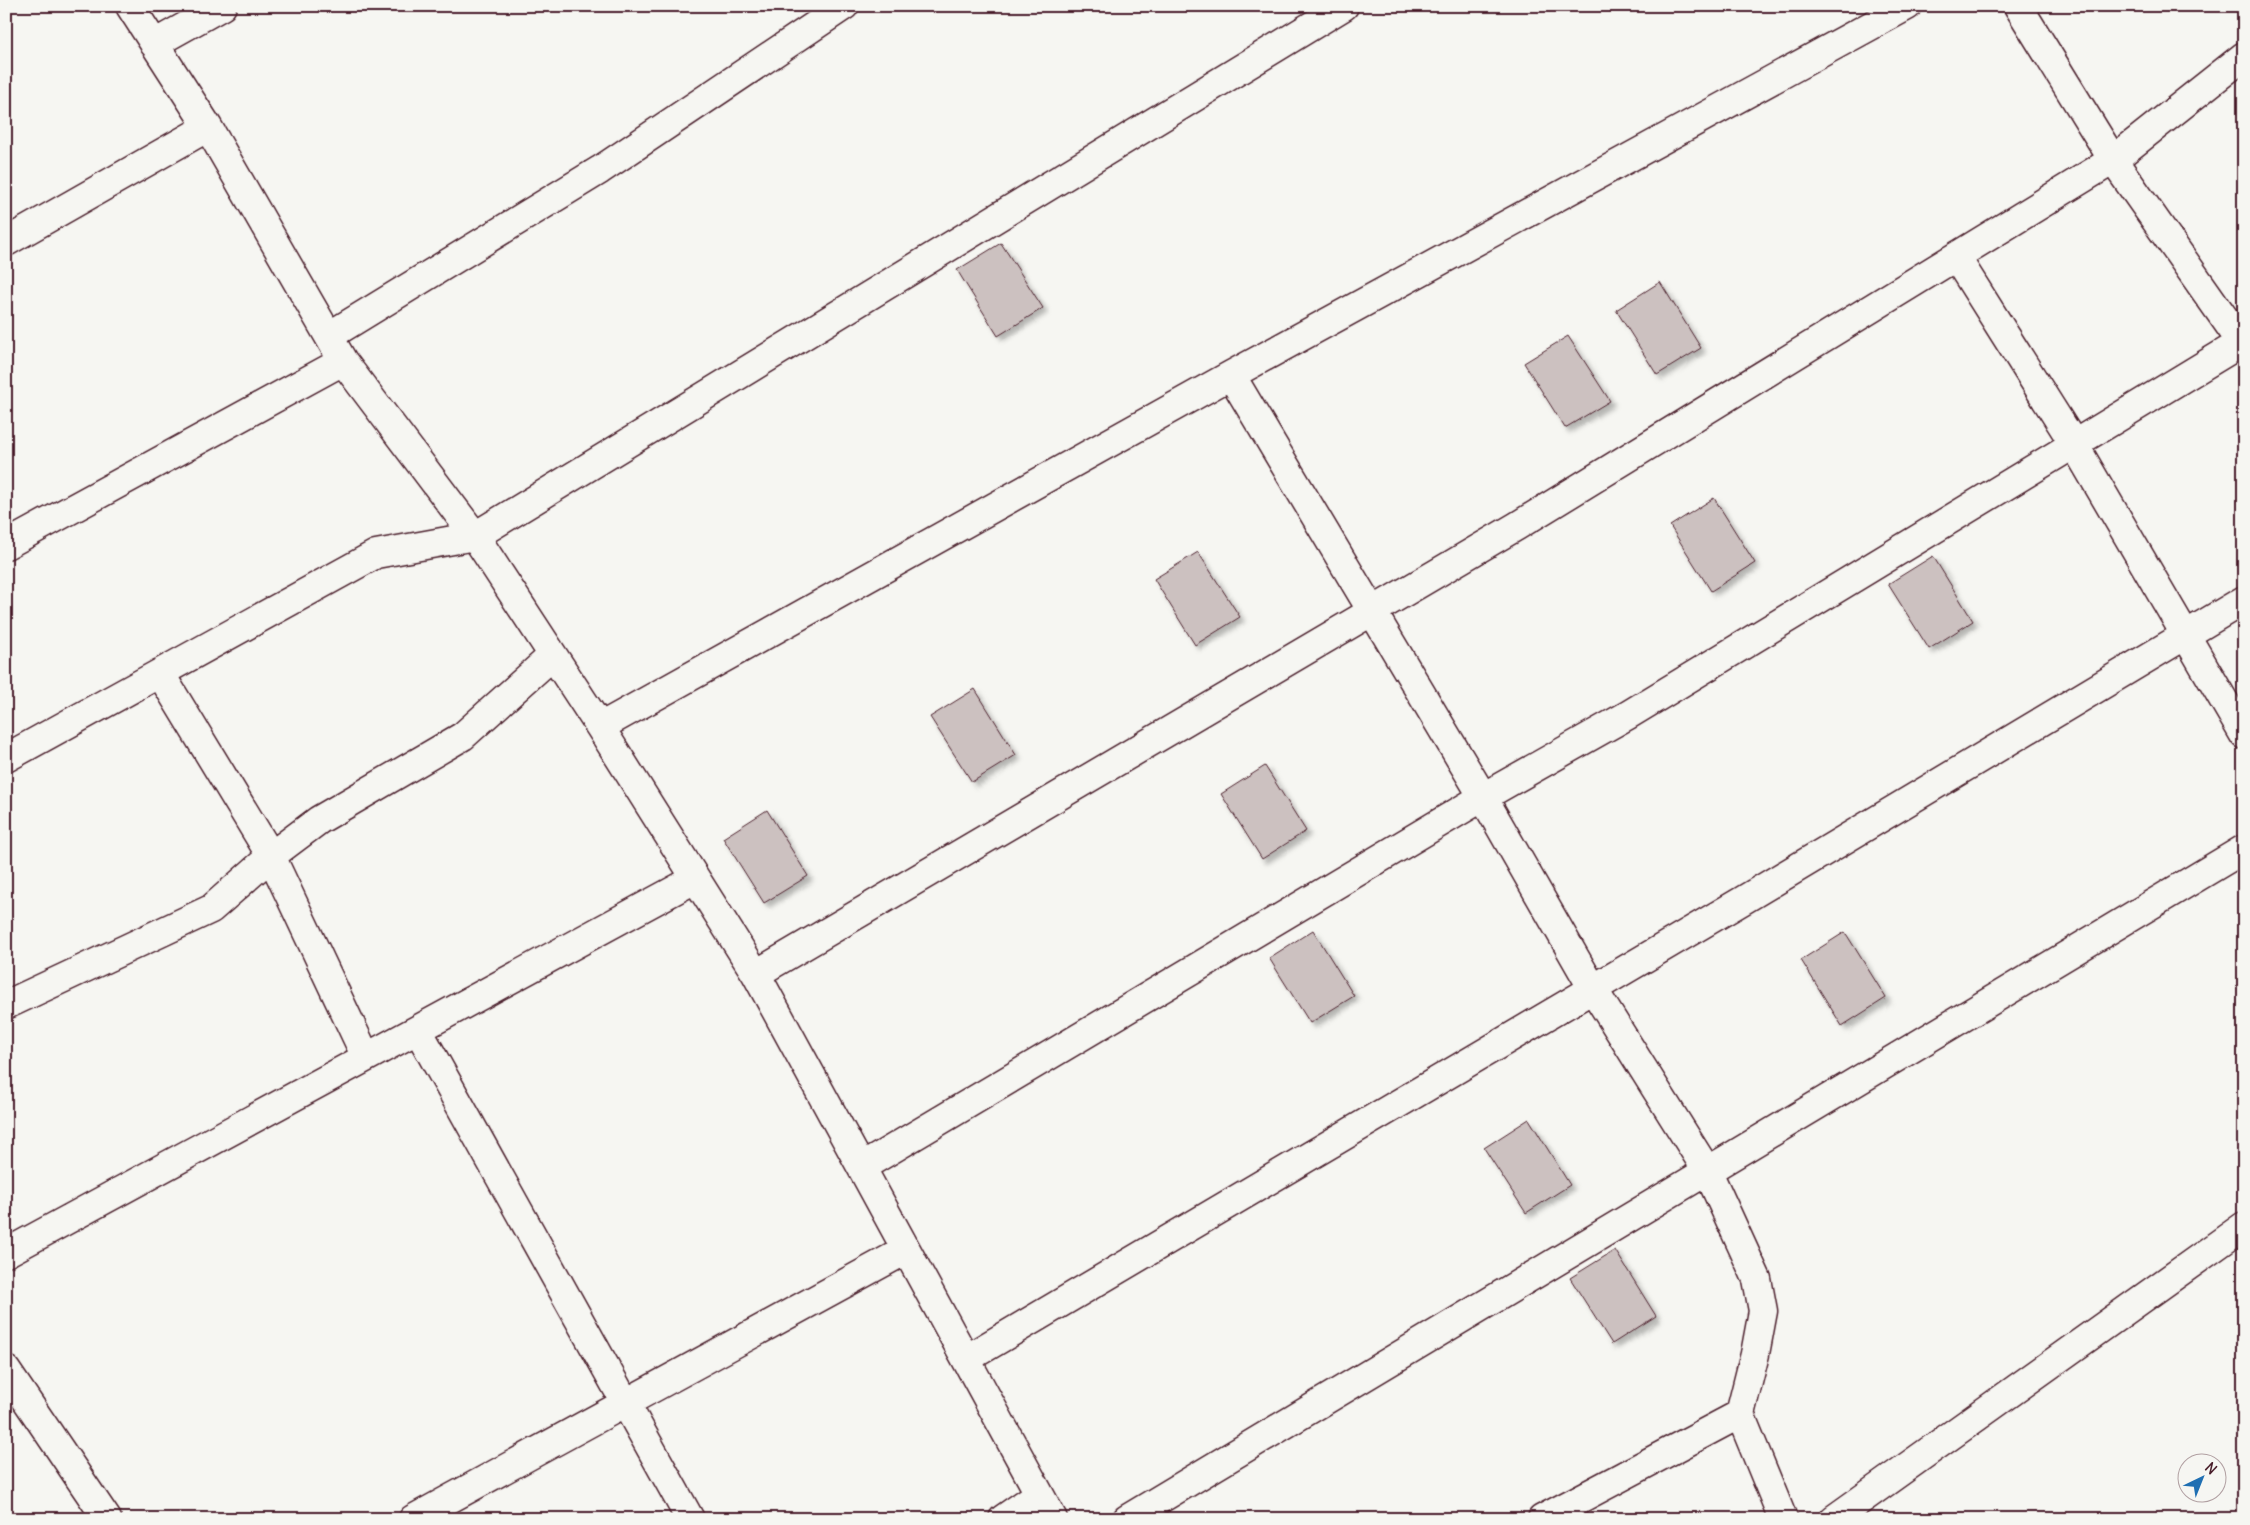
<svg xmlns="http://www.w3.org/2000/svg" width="2250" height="1525" font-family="Delius,sans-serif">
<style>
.building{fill:#ccc1c0;stroke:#4a1f2b;filter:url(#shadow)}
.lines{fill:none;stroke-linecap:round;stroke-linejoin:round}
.minor-casing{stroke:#4a1f2b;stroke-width:31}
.minor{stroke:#f6f6f2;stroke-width:28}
</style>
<defs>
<filter id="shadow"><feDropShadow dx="4.5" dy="4.5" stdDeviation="2.5" flood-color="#0004"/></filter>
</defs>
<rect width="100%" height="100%" fill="#f6f6f2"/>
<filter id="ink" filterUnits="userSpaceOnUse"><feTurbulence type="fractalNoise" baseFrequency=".02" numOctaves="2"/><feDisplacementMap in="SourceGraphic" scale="10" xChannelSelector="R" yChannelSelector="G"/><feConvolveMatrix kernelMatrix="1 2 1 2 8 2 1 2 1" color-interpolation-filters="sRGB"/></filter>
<g filter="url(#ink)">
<path class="building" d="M1001 243 1043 308 998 336 957 270Z
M1660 282 1701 348 1657 375 1616 310Z
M1568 336 1610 401 1565 428 1524 363Z
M1714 498 1755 563 1711 591 1670 526Z
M1198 552 1240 617 1195 645 1154 579Z
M1933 556 1973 621 1929 649 1888 584Z
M975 689 1016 755 972 782 930 717Z
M1265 766 1306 831 1262 859 1221 794Z
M767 810 808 876 764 903 723 838Z
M1313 930 1354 996 1310 1023 1269 958Z
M1845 932 1886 998 1842 1026 1801 960Z
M1529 1119 1570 1185 1526 1213 1484 1148Z
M1615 1250 1656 1316 1612 1344 1570 1278Z"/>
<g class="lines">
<defs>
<path id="minor" d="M130 6 208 127 343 361 475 536 600 727 756 974 1053 1519
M2018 6 2113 160 2244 346
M154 44 222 6
M6 242 208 127
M1956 257 2074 444 2244 735
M329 336 600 170 844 6
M1231 375 1483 797 1593 989 1708 1172 1757 1279 1763 1311 1755 1354 1740 1414 1783 1519
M6 545 343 361
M160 673 271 856 366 1057
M600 727 1231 375 1907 6
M6 758 376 554 475 536 1344 6
M756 974 1517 526 2113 160 2244 56
M6 1005 211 909 271 856 319 820 463 736 553 655
M418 1030 690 1519
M862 1167 1483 797 1628 715 2244 341
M6 1253 695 879
M966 1359 1740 902 2244 600
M6 1370 107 1519
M413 1519 906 1250
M1003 1519 1039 1494
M1127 1519 2244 849
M1542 1519 1740 1414
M1834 1519 2244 1226"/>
</defs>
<use href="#minor" class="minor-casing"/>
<use href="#minor" class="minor"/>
</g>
</g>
<rect width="2250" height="1525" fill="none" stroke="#f6f6f2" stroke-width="25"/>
<rect x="12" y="12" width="2225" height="1500" fill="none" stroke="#4a1f2b" stroke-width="2" filter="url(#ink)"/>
<g transform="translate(2202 1478) rotate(43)"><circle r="24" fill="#f6f6f2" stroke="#b1a0a2"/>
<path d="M0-4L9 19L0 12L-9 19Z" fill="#1f6fb2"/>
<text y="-8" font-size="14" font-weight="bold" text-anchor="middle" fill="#4a1f2b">N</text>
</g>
</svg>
